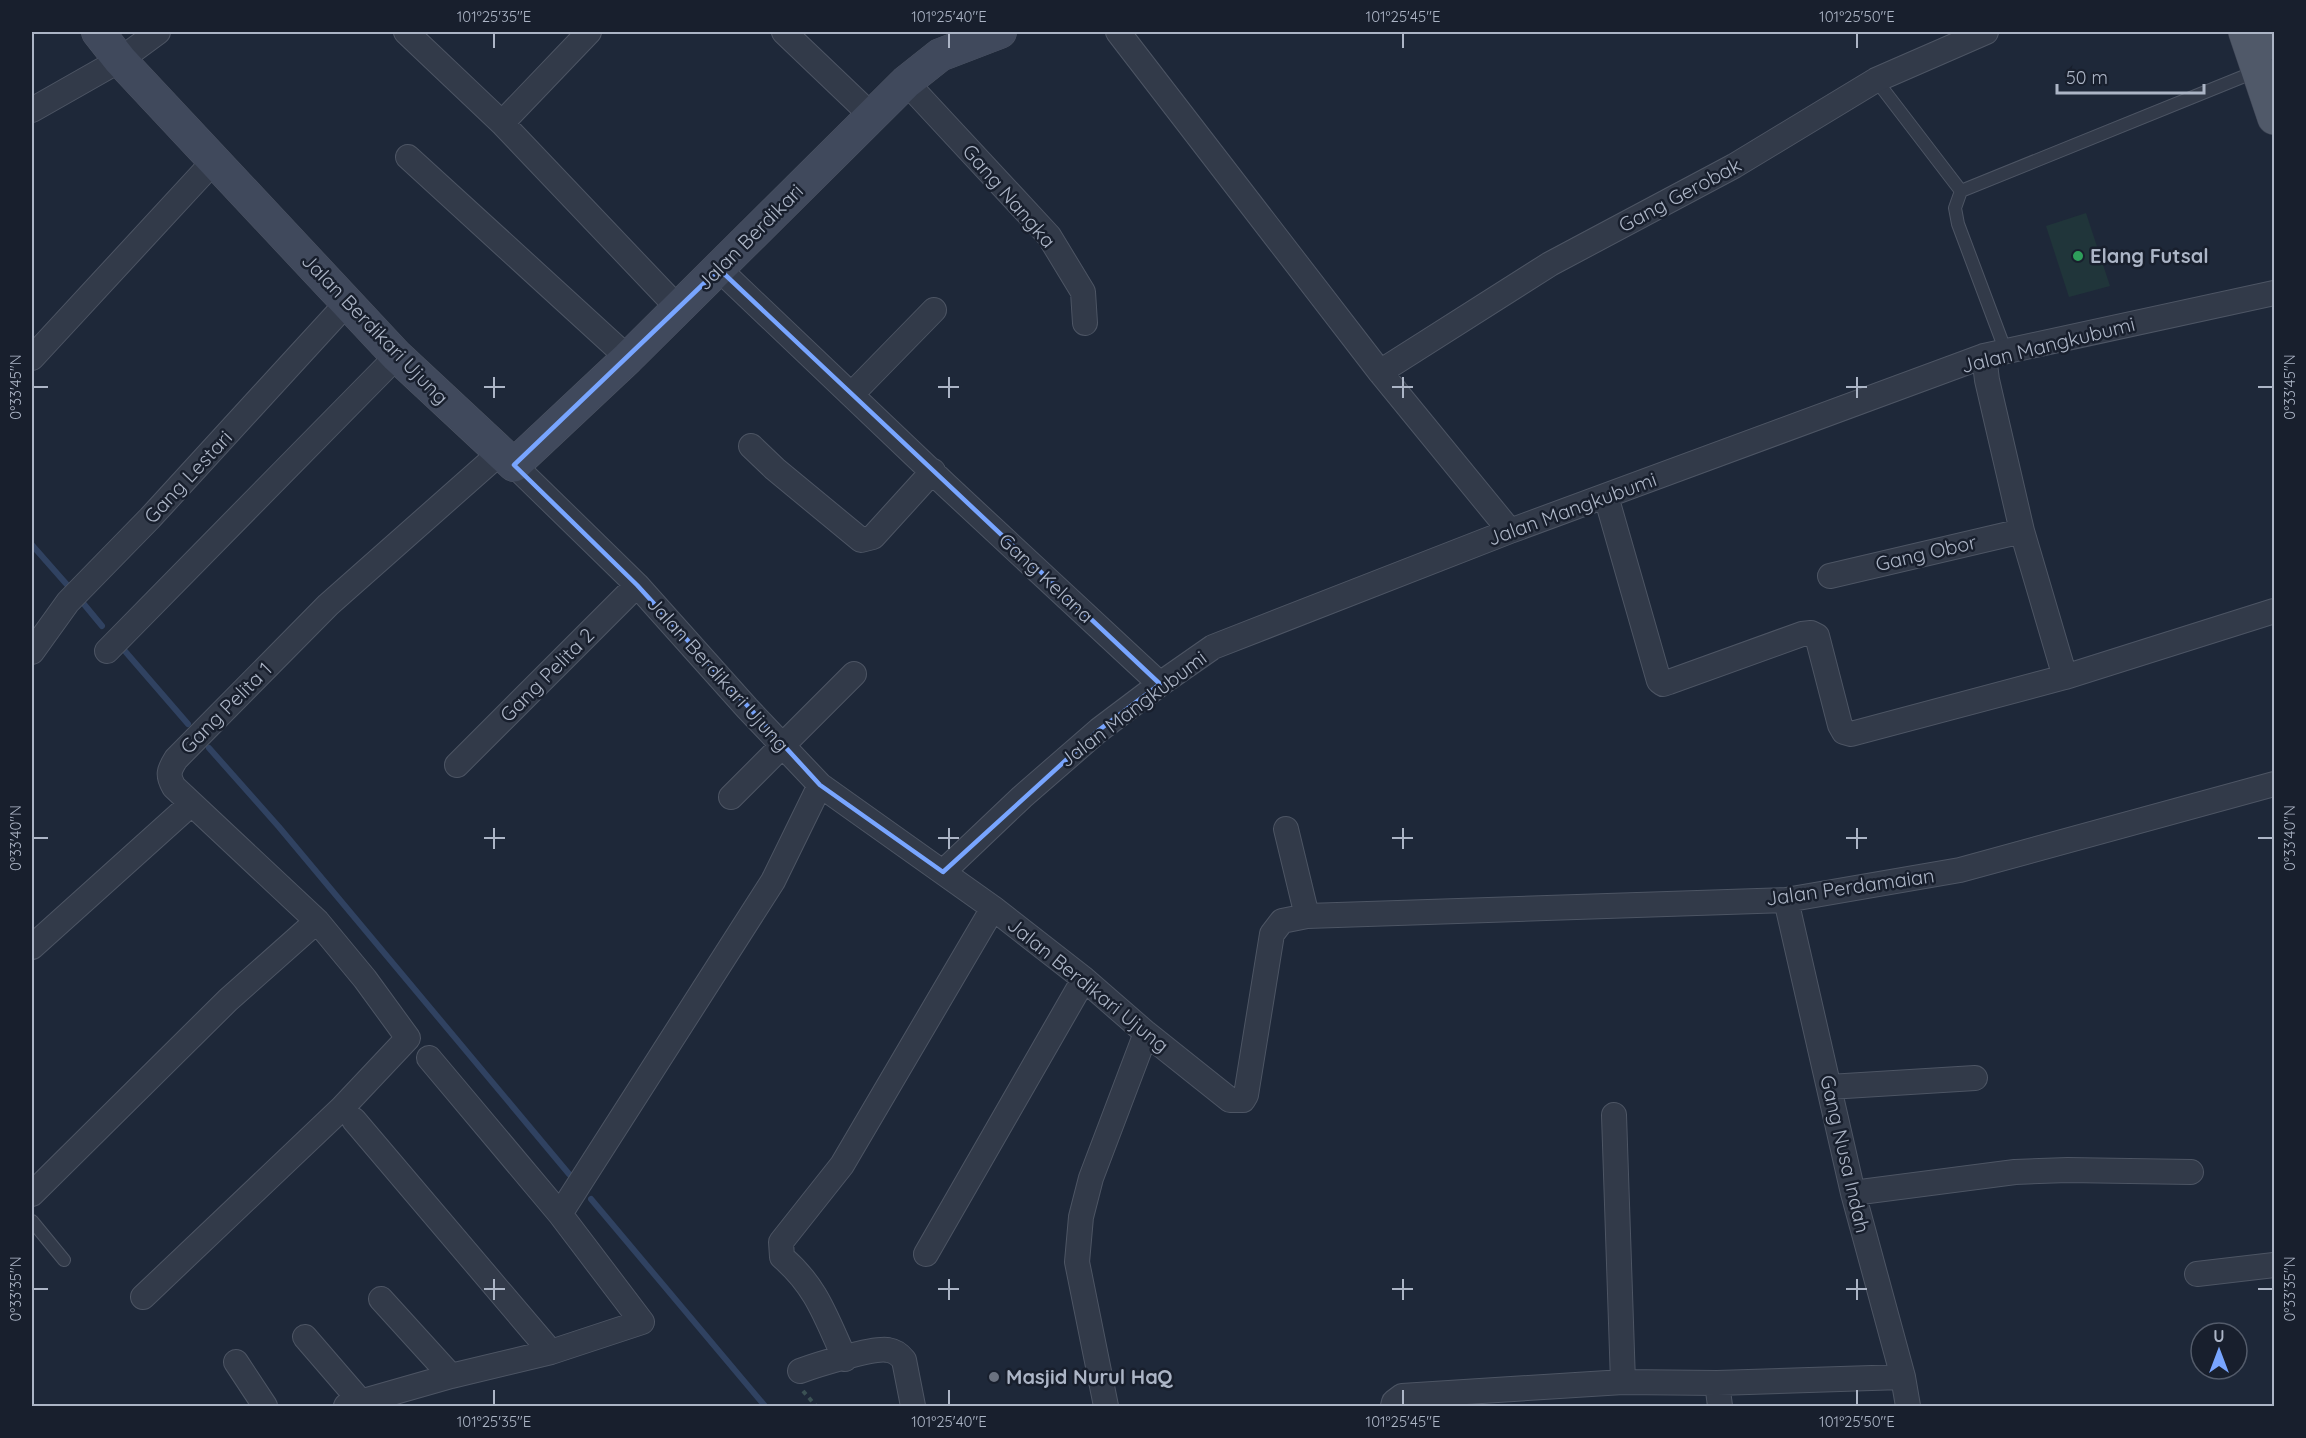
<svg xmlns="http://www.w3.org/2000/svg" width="2306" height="1438" font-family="Quicksand,sans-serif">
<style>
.green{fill:#20353a}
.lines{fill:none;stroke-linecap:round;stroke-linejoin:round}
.stream{stroke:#304261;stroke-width:6}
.lane-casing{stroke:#4d5564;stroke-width:14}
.street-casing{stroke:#4d5564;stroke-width:26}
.secondary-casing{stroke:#4d5564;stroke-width:34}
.primary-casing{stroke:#3c4353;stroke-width:34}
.path{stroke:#3b5154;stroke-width:4;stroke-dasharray:4.5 4.5;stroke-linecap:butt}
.lane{stroke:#323a49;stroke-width:12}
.street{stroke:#323a49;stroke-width:24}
.secondary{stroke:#40495c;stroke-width:33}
.primary{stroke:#505969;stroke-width:33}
.marked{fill:none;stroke:#78a5ff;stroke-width:4.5;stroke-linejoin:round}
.ticks{fill:none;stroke:#acb5c6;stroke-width:2}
.leisure-dot{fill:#2e9e5b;stroke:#181f2d;stroke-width:2}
.worship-dot{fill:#6b7280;stroke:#181f2d;stroke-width:2}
.labels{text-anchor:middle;stroke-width:5;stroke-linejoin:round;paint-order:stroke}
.street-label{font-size:20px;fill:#acb5c6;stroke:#181f2d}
.poi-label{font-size:20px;font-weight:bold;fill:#acb5c6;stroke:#181f2d;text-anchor:start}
.neatline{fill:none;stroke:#acb5c6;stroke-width:2}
.ticks-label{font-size:15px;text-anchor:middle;fill:#acb5c6}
</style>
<rect width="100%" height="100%" fill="#1e2839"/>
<path class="green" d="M2086 213 2110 286 2069 297 2046 226Z"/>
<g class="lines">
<path class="stream" d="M32 545 69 587
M83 603 102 626
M124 650 188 724
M209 748 279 827 569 1174
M591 1199 765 1406"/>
<defs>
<path id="lane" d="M1876 80 1961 191
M2006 352 1958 224 1955 208 1961 191 2257 71
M32 1221 64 1260"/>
<path id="street" d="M406 32 502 123 678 308
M784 32 872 116
M1118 32 1380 372 1510 531
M906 82 1049 236 1083 292 1085 323
M32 110 120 60 158 32
M502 123 589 32
M408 157 628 358
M719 269 947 486 1160 684
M1984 356 1987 380 2022 531 2065 677
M32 358 215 160
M1380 372 1550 264 1734 166 1876 80 1986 32
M852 394 934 310
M751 446 775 469 861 540 873 537 933 471
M514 465 637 585 747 708 820 785 993 908 1084 979 1146 1033 1230 1100H1243L1246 1095 1272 934 1282 921 1307 916 1786 900 1960 870 2274 784
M1606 496 1659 681 1663 684 1669 682 1802 634 1811 633 1817 636 1840 725 1844 732 1851 734 2065 677 2274 611
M1830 576 2022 531
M107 651 397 356
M32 652 68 602 150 518 347 303
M457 765 637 585
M731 797 854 674
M1286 829 1307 916
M943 872 1022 797 1099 730 1160 684 1213 647 1510 531 1984 356 2274 293
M1786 900 1853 1193 1903 1377 1908 1406
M32 947 191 804
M1829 1087 1975 1078
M1614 1115 1623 1382
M354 1120 551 1352
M1853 1193 2015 1172 2068 1170 2191 1172
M32 1194 228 1000 317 921
M560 1214 773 881 820 785
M926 1254 1084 979
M2197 1274 2274 1265
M143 1297 342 1108 408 1038 365 979 317 921 174 787C167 775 169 770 176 759L328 605 501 452
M381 1299 451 1376
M305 1337 362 1403
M845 1359C826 1318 817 1287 782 1257L781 1242 842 1165 993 908
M236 1362 265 1406
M800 1371C816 1365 874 1347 888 1350 895 1351 900 1355 904 1360L913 1406
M1717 1383 1720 1406
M346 1406 451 1376 551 1352 642 1322 560 1214 429 1058
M1106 1406 1077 1262 1081 1217 1091 1178 1146 1033
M1393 1406 1394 1402 1402 1396 1623 1382 1717 1383 1903 1377"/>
<path id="secondary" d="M98 32 120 60 397 356 514 465 628 358 906 82 940 55 1000 32"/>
<path id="primary" d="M2245 32 2274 118
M2271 32 2274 43"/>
</defs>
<use href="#lane" class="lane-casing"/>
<use href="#street" class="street-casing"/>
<use href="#secondary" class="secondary-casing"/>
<use href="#primary" class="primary-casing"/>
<path class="path" d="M803 1391 816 1406"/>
<use href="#lane" class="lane"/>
<use href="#street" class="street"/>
<use href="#secondary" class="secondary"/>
<use href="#primary" class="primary"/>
</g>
<path class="marked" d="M719 269 1160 684 1099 730 943 872 820 785 637 585 514 465Z"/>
<path class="ticks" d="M494 33V48M949 33V48M1403 33V48M1857 33V48M494 377V398M949 377V398M1403 377V398M1857 377V398M33 387H48M484 387H505M938 387H959M1392 387H1413M1846 387H1867M2258 387H2273M494 828V849M949 828V849M1403 828V849M1857 828V849M33 838H48M484 838H505M938 838H959M1392 838H1413M1846 838H1867M2258 838H2273M494 1279V1300M949 1279V1300M1403 1279V1300M1857 1279V1300M33 1289H48M484 1289H505M938 1289H959M1392 1289H1413M1846 1289H1867M2258 1289H2273M494 1390V1405M949 1390V1405M1403 1390V1405M1857 1390V1405"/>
<circle class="leisure-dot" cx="2078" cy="256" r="6"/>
<circle class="worship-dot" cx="994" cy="1377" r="6"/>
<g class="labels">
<g class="street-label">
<text transform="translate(1680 195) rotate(-28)" y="7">Gang Gerobak</text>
<text transform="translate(1009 196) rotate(49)" y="7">Gang Nangka</text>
<text transform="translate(750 237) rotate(-45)" y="7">Jalan Berdikari</text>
<text transform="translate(375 329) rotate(46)" y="7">Jalan Berdikari Ujung</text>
<text transform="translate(2048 345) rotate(-14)" y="7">Jalan Mangkubumi</text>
<text transform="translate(188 477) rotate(-47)" y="7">Gang Lestari</text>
<text transform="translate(1572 509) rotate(-20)" y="7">Jalan Mangkubumi</text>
<text transform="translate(1926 553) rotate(-13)" y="7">Gang Obor</text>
<text transform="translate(1046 578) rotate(43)" y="7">Gang Kelana</text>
<text transform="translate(718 674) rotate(48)" y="7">Jalan Berdikari Ujung</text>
<text transform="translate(547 675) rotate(-45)" y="7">Gang Pelita 2</text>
<text transform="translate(226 708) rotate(-45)" y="7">Gang Pelita 1</text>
<text transform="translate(1133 709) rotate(-37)" y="7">Jalan Mangkubumi</text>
<text transform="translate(1850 887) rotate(-8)" y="7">Jalan Perdamaian</text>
<text transform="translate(1088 985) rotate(39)" y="7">Jalan Berdikari Ujung</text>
<text transform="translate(1845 1154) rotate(77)" y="7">Gang Nusa Indah</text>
</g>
<g class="poi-label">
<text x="2090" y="263">Elang Futsal</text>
<text x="1006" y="1384">Masjid Nurul HaQ</text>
</g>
</g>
<rect width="2306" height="1438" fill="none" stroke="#181f2d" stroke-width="66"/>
<g transform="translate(2219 1351)"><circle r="28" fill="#181f2d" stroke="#535b6a" stroke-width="1.5"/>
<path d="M0-4.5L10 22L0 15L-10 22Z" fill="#78a5ff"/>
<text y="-9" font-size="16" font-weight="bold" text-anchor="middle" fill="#acb5c6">U</text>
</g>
<path d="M2057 84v9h147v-9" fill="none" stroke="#acb5c6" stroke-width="3"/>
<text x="2066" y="84" font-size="18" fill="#acb5c6" stroke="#181f2d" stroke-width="4.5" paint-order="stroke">50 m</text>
<rect x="33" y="33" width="2240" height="1372" class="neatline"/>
<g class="ticks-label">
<text x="494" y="22">101°25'35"E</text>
<text x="949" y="22">101°25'40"E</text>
<text x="1403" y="22">101°25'45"E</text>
<text x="1857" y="22">101°25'50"E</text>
<text transform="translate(16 387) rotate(-90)" y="5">0°33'45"N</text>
<text transform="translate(2290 387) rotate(-90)" y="5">0°33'45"N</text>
<text transform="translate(16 838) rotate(-90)" y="5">0°33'40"N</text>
<text transform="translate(2290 838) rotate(-90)" y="5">0°33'40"N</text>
<text transform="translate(16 1289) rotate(-90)" y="5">0°33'35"N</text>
<text transform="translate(2290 1289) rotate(-90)" y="5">0°33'35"N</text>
<text x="494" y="1427">101°25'35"E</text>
<text x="949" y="1427">101°25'40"E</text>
<text x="1403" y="1427">101°25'45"E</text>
<text x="1857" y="1427">101°25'50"E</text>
</g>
</svg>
